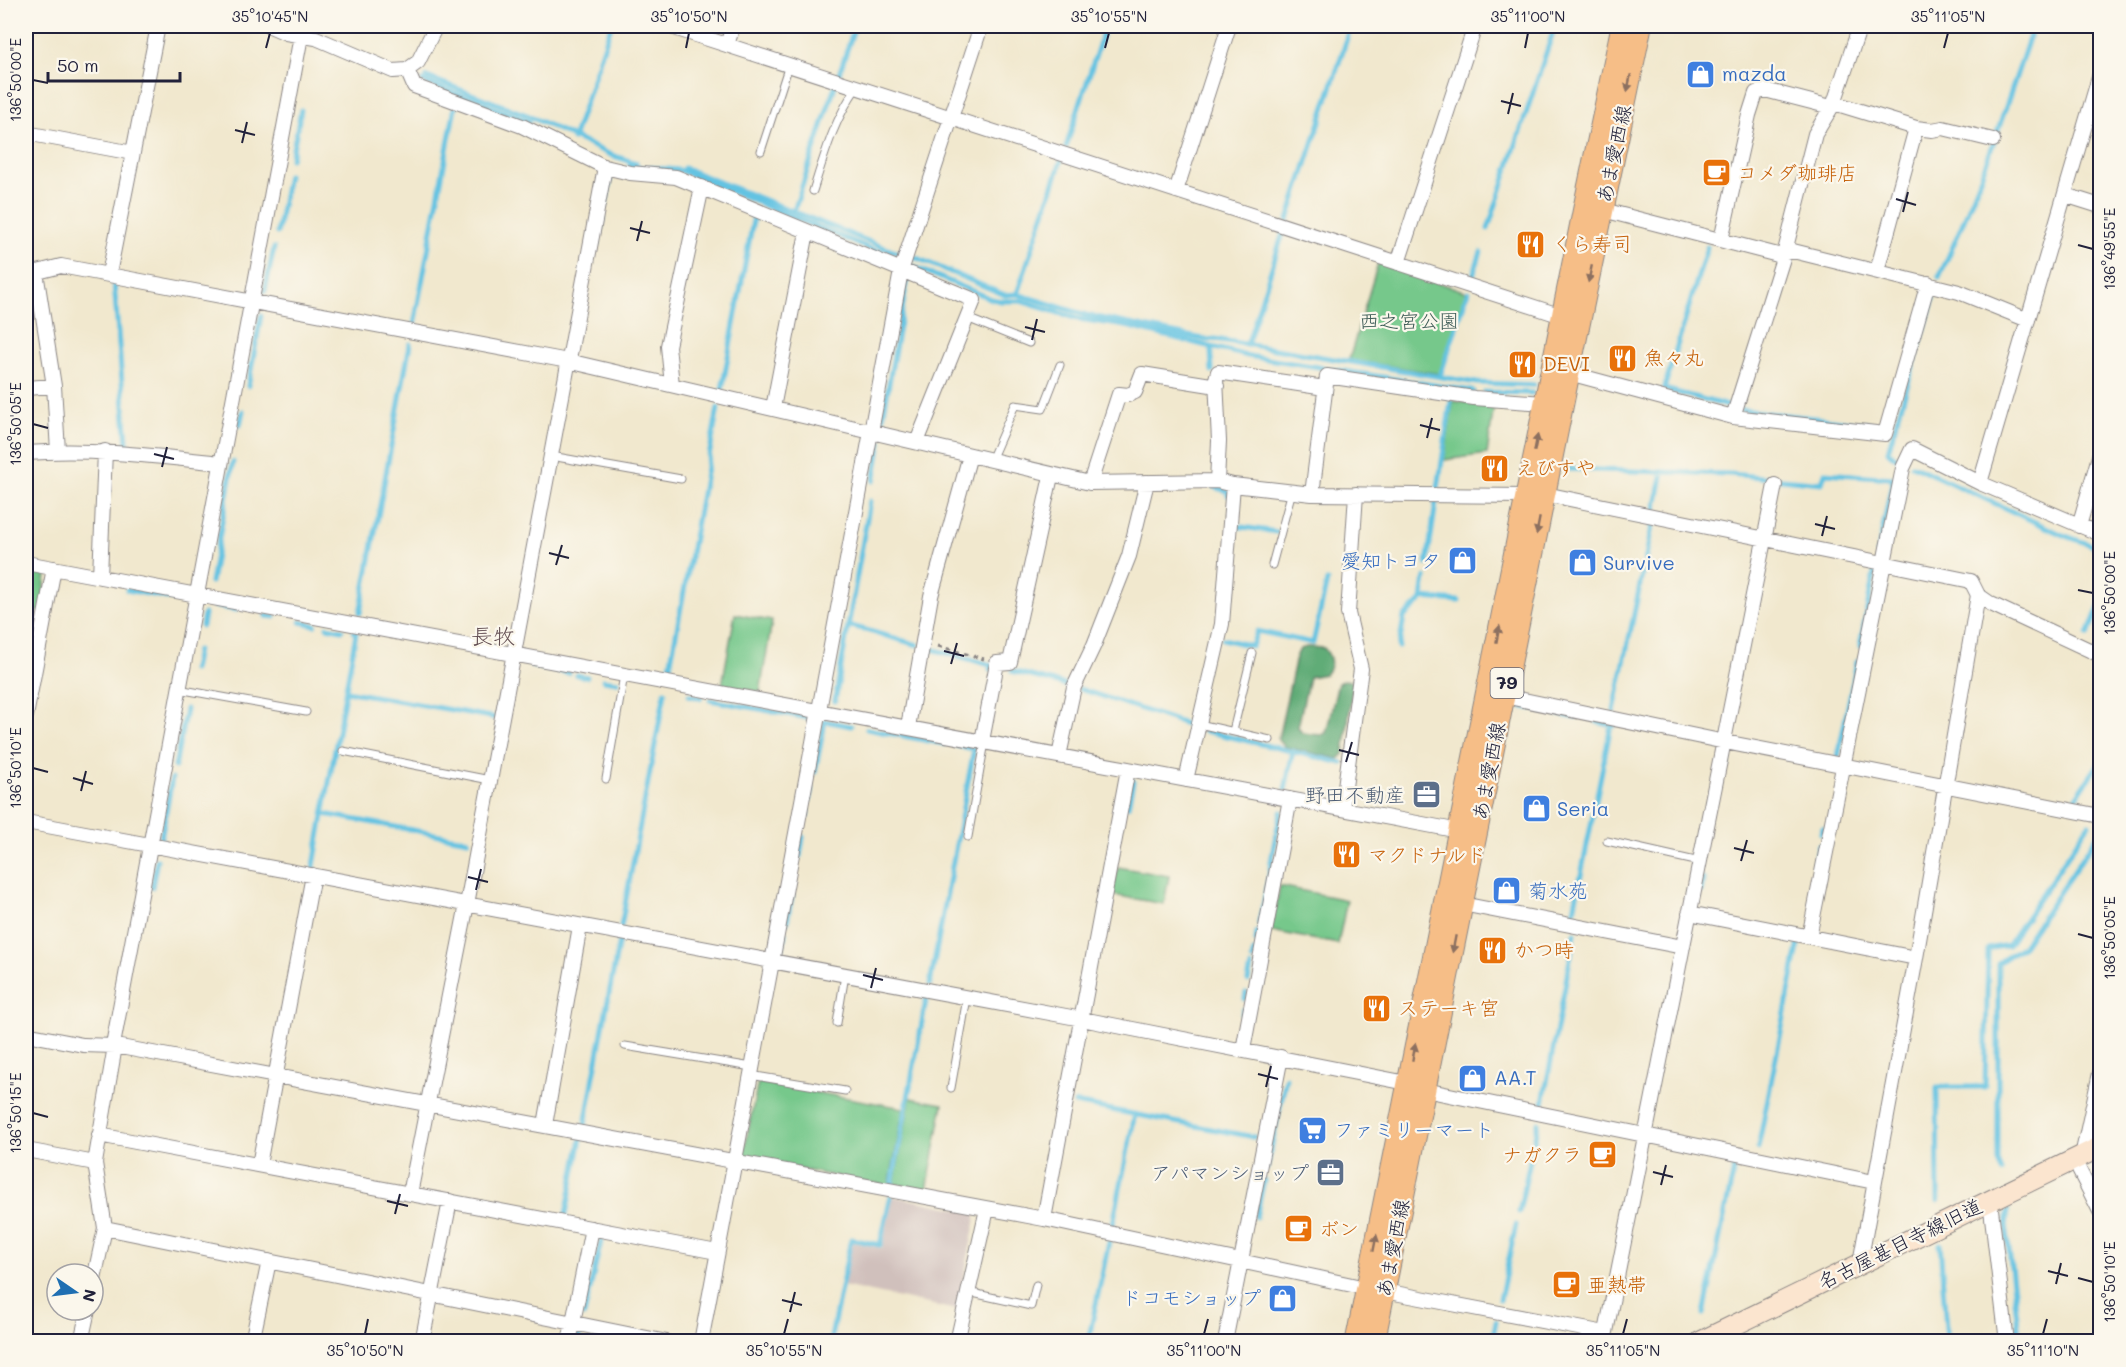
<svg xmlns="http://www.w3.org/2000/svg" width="2126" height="1367" font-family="Mali,'Klee One',sans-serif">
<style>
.industrial{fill:#d0c0bc}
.green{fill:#76c88b;stroke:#4c7563;stroke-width:1.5}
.forest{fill:#60ac77;stroke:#416759;stroke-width:1.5}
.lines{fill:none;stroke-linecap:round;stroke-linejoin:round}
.stream{stroke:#64c3e2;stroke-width:5}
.lane-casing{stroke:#8a8584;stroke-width:9}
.street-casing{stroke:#8a8584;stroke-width:16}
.secondary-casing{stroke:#8a8584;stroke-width:22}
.primary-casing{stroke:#8a8584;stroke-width:23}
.path{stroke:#8a8584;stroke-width:3;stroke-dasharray:4.5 4.5;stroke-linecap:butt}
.lane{stroke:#fff;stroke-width:7}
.street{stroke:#fff;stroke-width:14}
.secondary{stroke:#fbe5cf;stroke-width:20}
.primary{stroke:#f6be87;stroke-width:21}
.oneway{fill:#8c7061}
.ticks{fill:none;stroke:#22223b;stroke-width:2}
.labels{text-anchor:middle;stroke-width:4.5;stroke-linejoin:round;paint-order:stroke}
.shield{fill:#fbf7ec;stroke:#636270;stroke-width:1.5}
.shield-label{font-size:18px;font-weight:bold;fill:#22223b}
.shop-label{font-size:20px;fill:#366cbe;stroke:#fbf7ec;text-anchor:start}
.street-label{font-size:20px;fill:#22223b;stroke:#fbf7ec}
.food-label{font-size:20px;fill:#c56008;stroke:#fbf7ec;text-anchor:start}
.park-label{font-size:20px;fill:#3f5c57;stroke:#fbf7ec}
.service-label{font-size:20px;fill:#4e5e75;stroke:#fbf7ec;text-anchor:end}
.quarter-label{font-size:22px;fill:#645054;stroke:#fbf7ec}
.neatline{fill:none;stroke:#22223b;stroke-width:2}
.ticks-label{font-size:15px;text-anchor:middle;fill:#22223b}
</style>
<rect width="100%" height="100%" fill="#fbf7ec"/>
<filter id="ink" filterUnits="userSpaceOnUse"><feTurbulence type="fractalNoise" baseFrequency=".0167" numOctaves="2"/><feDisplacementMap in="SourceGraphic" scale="12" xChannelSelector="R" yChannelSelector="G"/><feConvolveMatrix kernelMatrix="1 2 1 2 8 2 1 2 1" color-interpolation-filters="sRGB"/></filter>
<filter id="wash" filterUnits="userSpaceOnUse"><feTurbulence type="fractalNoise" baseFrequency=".008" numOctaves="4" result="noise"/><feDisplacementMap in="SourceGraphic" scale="24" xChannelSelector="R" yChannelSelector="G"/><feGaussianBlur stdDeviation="1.35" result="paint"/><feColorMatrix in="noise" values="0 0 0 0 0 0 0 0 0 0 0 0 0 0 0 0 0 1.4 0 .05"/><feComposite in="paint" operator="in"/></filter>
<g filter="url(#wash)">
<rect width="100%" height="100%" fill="#f1e8ce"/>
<path class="industrial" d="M892 1196 977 1213 957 1310 843 1286 852 1242 882 1248Z"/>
<path class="green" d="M1378 263 1467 292 1440 374 1349 360Z
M1453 401 1494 406 1487 454 1444 460Z
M26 570 46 574 42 612 26 609Z
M735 614 772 621 760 692 722 685Z
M1118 867 1169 876 1164 904 1112 895Z
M1280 886 1347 900 1338 944 1271 931Z
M758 1082 904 1108 889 1186 746 1159 743 1156Z
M910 1098 943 1104 927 1190 894 1184Z"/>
<path class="forest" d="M1307 647 1324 648C1331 656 1334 666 1325 674L1309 677 1298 727 1302 733 1321 735 1326 733 1338 683 1344 680 1351 681 1353 683 1344 754 1339 759 1285 747 1278 739 1296 657 1300 649Z"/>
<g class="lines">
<path class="stream" d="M839 74 855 26
M427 77 527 115 611 155 636 163
M423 81 529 122
M573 139 611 26
M1066 147 1105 26
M291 159 301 110
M630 166 679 170 992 299 1001 301H1021L1078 319 1126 326 1248 356 1473 391
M684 168 898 253 917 258 1005 295 1017 294 1086 315 1208 340 1215 339 1477 383 1534 385
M605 206 610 180
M794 211 835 86
M1288 220 1351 26
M1488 229 1555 26
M277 233 288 175
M597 245 603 218
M1707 247 1664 389 1728 406
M1939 277C1977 196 2005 111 2033 26
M1472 278 1481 252
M114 283 127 444
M265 291 274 248
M1017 294 1061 161
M414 325 455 107
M1247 345 1283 233
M1211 348 1212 371
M1440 376 1468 292
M248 386 261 316
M722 390 754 215
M1485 392 1532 393
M1742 410 1876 425
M882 423 907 281
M240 425 243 411
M1899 460 1888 451 1933 299
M1912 465 2063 535 2100 548
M1567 469 1730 474 1822 483 1825 473 1893 478 1878 553
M874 481 881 442
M1214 487 1227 491 1228 495
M1438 488 1451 401
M1655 510 1663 472
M1235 526 1277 532
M1427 564 1436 502
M211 582 233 462
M127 590 184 601
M1422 598 1459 601
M215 606 236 610
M360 613 410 344
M266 616 275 617
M301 622 315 625
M848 625 918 645
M202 626 204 614
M327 627 342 630
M2088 635 2100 604
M1223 639 1252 646 1257 631 1313 643 1327 581
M1860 646 1875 568
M1399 647 1404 617 1422 600 1425 577
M928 648 991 665 990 670
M2081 655 2100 664
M532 666 569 673
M193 670 197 650
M1012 671 1069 686
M669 672 718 408
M577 675 587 677
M603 680 618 682
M1080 689 1192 726 1194 719
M346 691 496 718
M689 695 701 698
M710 700 808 718
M835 701 870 501
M1519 706 1576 718
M1614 711 1653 522
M1597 722 1614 726
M867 729 944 744
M1205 731 1342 763
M1838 756 1857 661
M1727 765 1729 752 1733 749 1738 750
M175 767 186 709
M815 772 825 721 851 726
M1285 790 1293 751
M810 799 812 789
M2075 799 2100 762
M1128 806 1133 781
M324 814 468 840
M807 816 808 811
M1277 831 1281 812
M1821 833 1823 828
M161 838 172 779
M800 856 803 837
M1815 864 1819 845
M1270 867 1276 835
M313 871 356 633 354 632
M152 887 157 860
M1701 891 1703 879
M1264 901 1270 871
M1572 920 1611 725
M787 922 792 895
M1259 923 1263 905
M621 926 665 692
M1256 942 1257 932
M781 954 785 934
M1252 959 1254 952
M1248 981 1251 967
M930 984 974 749 957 746
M1245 999 1246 993
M1242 1015 1243 1010
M1236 1043 1240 1026
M1075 1103 1254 1137
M1543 1103 1575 933
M585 1125 619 940
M1758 1148 1799 942
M1267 1168 1286 1078
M2002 1172 1998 1161V963L2023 946 2100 832
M892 1184 927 995
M1938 1201 1937 1087H1985L1988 949 2008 945 2089 824
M2008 1211 2006 1225 2020 1342
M1519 1212 1538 1123
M1256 1217 1264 1180
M565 1219 581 1139
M1113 1224 1135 1114
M1940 1244 1947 1342
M1500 1300 1516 1225
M1704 1314 1735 1164
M584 1315 602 1237
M578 1342 579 1336
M830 1342 851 1239 880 1245 891 1196
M1088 1342 1109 1242
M1492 1342 1496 1321"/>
</g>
</g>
<g filter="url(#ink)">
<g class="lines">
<defs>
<path id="lane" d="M761 151 789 65
M813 191C825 153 834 120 857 87
M967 318 1029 343
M551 456 681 479
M991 460 1015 405 1043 409 1060 365
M1272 565 1292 491
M178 689 306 712
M1199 724 1270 740
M1233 731 1252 653
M343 751 490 780
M606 779 624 675
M968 837 985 742
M1607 841 1700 862
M837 1023 845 975
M625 1046 752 1067
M750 1075 845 1091
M951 1088 967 998
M968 1292 1031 1306 1036 1285"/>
<path id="street" d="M270 26 286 33 316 38 393 71 407 70 418 62 436 26
M668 26 1562 316
M727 45 733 26
M407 70 414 86 522 126 605 167 630 173 676 177 974 300 917 442
M1834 103 1916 128 1932 130 1943 128 1993 140
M26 133 133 153
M1176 191 1229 26
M2065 195 2100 206
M1603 210 1778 255 1793 251 1959 292 2028 320
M1721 240 1749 115 1756 93 1765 90 1831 107
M1398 263 1475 26
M1877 271 1916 128
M36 272 54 386 58 451
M109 274 158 26
M26 275 61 266 568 361 1090 483 1217 481 1233 485 1312 494 1526 496 1545 494 1971 581 1978 595 1991 604 2100 655
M1569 373 1733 417 1885 434 1928 283
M672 385 668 346 702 187
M26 388 54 386
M773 408 807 232
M1733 417 1784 255 1815 134 1834 103 1860 26
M26 453C91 448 155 456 221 463
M1217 481 1219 441 1216 379 1218 372 1325 388
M1090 483 1119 394 1128 395 1135 392 1142 374 1217 386
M1980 483 2100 74
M1312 494 1327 376 1474 398 1544 403
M2079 526 2100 453
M26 563 1465 832
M100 577 105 451
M1504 696 1725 742 2100 816
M26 716 54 568
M908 727 931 596 970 455
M982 741 997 663 1010 662 1051 476
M1059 756 1074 687 1094 645 1129 556 1147 482
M1186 780 1222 624 1233 485
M1342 809 1361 669 1348 613 1356 494
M26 822 1082 1019 1407 1083
M1462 904 1683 947
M1689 913 1916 958
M1809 937 1903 468 1912 449 1980 483 2100 534
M26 1034 83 1045 115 1046 1044 1219 1366 1288
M113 1045 301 36
M1243 1050 1290 799
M1425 1090 1874 1182
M545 1125 580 926
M99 1135 717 1252
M26 1150 95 1163
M2082 1156 2100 1073
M2074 1160 2100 1211
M259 1165 313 875
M410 1194 467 904 605 167
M1990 1201 2007 1342
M1044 1219 1128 769
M105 1228 667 1342
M1860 1263 1916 958 1978 595
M93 1284 105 1228 95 1163 115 1046
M1384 1291 1605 1333
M81 1342 88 1310
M252 1342 269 1261
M422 1342 450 1201
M569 1342 592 1228
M701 1342 901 271 981 26
M957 1342 987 1209
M1225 1342 1281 1057
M1604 1342 1775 485"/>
<path id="secondary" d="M1700 1342 2100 1147"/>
<path id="primary" d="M1356 1342 1586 198 1622 26
M1374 1342 1569 373 1641 26"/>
</defs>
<use href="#lane" class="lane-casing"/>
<use href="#street" class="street-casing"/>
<use href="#secondary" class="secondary-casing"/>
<use href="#primary" class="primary-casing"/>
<path class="path" d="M938 646 984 659"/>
<use href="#lane" class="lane"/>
<use href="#street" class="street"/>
<use href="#secondary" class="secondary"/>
<use href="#primary" class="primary"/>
</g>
<defs><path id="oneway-solid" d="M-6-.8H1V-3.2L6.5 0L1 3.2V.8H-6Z" transform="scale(1.5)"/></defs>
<g class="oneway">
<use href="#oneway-solid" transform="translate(1629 83) rotate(102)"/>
<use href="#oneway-solid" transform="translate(1590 274) rotate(102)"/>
<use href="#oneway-solid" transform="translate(1536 443) rotate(-79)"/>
<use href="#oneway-solid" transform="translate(1538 526) rotate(101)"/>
<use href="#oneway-solid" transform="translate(1498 634) rotate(-79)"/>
<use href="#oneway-solid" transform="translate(1454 944) rotate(101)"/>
<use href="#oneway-solid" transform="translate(1414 1052) rotate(-79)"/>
<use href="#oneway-solid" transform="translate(1375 1243) rotate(-79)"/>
</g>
</g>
<path class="ticks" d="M266 48 270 33M686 48 689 33M1105 48 1109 33M1525 48 1528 33M1944 48 1948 33M33 80 48 83M1501 101 1521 106M1508 114 1513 93M235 130 255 135M242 143 247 122M1896 199 1916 205M1903 212 1908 192M630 228 650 233M637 241 642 221M2078 245 2093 249M1025 327 1045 332M1032 340 1037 319M33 424 48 428M1420 425 1440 430M1427 438 1432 418M154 454 174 459M162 467 167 447M1815 524 1835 529M1822 536 1827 516M549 553 569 558M556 565 562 545M2078 590 2093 593M944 651 964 656M951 664 957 643M1339 750 1359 755M1346 762 1352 742M33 768 48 772M73 778 93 784M81 791 86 771M1734 848 1754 853M1741 861 1747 840M468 877 488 882M476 890 481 869M2078 934 2093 938M863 975 883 980M871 988 876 968M1258 1074 1278 1079M1266 1087 1271 1066M33 1113 48 1117M1653 1172 1673 1177M1661 1185 1666 1165M387 1201 408 1206M395 1214 400 1194M2048 1271 2068 1276M2078 1278 2093 1282M2056 1284 2061 1263M782 1300 802 1305M790 1312 795 1292M365 1334 368 1319M784 1334 788 1319M1204 1334 1208 1319M1623 1334 1627 1319M2043 1334 2047 1319"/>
<defs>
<symbol id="shop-square" viewBox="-11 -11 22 22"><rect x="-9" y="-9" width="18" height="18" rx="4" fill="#3f7fe0" stroke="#fbf7ec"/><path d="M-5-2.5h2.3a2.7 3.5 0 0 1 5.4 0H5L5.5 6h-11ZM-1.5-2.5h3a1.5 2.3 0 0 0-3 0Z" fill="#fff"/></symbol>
<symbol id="cafe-square" viewBox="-11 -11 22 22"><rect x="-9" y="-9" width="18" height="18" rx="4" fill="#e8710a" stroke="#fbf7ec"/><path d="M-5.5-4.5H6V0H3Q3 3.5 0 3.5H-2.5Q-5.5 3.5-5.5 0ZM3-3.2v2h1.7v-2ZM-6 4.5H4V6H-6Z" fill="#fff"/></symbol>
<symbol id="restaurant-square" viewBox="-11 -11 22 22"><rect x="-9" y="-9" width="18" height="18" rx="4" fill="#e8710a" stroke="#fbf7ec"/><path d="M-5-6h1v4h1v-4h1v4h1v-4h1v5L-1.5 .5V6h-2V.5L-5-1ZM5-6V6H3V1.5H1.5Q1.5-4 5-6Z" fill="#fff"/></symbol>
<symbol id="office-square" viewBox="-11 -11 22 22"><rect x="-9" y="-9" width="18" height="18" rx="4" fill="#5c6f8a" stroke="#fbf7ec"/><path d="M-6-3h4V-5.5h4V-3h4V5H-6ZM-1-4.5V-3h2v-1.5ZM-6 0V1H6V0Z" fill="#fff"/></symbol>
<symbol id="supermarket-square" viewBox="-11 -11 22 22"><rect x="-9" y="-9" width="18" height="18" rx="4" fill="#3f7fe0" stroke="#fbf7ec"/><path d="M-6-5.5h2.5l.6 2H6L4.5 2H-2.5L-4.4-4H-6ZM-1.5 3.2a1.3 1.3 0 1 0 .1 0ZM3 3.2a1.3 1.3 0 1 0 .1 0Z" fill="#fff"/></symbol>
</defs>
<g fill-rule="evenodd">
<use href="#shop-square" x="1684" y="58" width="33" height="33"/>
<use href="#cafe-square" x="1700" y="156" width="33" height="33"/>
<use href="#restaurant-square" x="1514" y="228" width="33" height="33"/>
<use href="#restaurant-square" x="1606" y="342" width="33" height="33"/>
<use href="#restaurant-square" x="1506" y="348" width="33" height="33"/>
<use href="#restaurant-square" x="1478" y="452" width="33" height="33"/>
<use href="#shop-square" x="1446" y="544" width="33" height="33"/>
<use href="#shop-square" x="1566" y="546" width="33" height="33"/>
<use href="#office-square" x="1410" y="778" width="33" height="33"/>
<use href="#shop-square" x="1520" y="792" width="33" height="33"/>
<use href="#restaurant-square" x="1330" y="838" width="33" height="33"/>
<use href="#shop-square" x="1490" y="874" width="33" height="33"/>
<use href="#restaurant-square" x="1476" y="934" width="33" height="33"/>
<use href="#restaurant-square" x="1360" y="992" width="33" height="33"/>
<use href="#shop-square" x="1456" y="1062" width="33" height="33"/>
<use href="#supermarket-square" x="1296" y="1114" width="33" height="33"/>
<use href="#cafe-square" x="1586" y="1138" width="33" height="33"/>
<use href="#office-square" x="1314" y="1156" width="33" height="33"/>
<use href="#cafe-square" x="1282" y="1212" width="33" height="33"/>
<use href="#cafe-square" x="1550" y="1268" width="33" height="33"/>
<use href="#shop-square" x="1266" y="1282" width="33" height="33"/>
</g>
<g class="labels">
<rect class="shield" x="1490.5" y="668" width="33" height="30" rx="4.5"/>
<g class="shield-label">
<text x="1507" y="689">79</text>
</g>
<g class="shop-label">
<text x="1722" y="81">mazda</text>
<text x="1441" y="568" text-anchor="end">愛知トヨタ</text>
<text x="1603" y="570">Survive</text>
<text x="1557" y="816">Seria</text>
<text x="1528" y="898">菊水苑</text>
<text x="1494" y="1085">AA.T</text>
<text x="1334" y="1137">ファミリーマート</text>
<text x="1261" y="1305" text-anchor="end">ドコモショップ</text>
</g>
<g class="street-label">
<text transform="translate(1614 154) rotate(-78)" y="7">あま愛西線</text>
<text transform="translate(1489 771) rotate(-79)" y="7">あま愛西線</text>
<text transform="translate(1900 1244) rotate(-26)" y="7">名古屋甚目寺線旧道</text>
<text transform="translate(1393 1248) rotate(-79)" y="7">あま愛西線</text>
</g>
<g class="food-label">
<text x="1737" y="180">コメダ珈琲店</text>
<text x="1552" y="251">くら寿司</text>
<text x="1644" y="365">魚々丸</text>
<text x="1543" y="371">DEVI</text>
<text x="1516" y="475">えびすや</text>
<text x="1368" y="862">マクドナルド</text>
<text x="1514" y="957">かつ時</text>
<text x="1398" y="1015">ステーキ宮</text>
<text x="1582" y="1162" text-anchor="end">ナガクラ</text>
<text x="1319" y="1236">ボン</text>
<text x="1587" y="1292">亜熱帯</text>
</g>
<g class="park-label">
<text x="1409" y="328">西之宮公園</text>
</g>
<g class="service-label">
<text x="1405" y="802">野田不動産</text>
<text x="1309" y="1180">アパマンショップ</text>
</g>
<g class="quarter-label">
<text x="493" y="644">長牧</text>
</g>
</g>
<rect width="2126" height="1367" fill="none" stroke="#fbf7ec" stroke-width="66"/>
<g transform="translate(75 1292) rotate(104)"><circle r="28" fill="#fbf7ec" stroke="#a4a2a5" stroke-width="1.5"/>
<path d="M0-4.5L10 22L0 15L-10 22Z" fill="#1f6fb2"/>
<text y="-9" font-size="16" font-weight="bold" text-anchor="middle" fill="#22223b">N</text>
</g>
<path d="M48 72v9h132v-9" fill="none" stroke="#22223b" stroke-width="3"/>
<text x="57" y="72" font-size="18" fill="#22223b" stroke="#fbf7ec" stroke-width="4.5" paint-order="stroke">50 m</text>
<rect x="33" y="33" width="2060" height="1301" class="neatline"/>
<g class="ticks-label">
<text x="270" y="22">35°10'45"N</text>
<text x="689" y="22">35°10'50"N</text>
<text x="1109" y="22">35°10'55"N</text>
<text x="1528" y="22">35°11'00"N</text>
<text x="1948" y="22">35°11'05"N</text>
<text transform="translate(16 80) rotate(-90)" y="5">136°50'00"E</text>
<text transform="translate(2110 249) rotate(-90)" y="5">136°49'55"E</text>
<text transform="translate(16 424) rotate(-90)" y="5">136°50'05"E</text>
<text transform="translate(2110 593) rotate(-90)" y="5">136°50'00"E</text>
<text transform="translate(16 768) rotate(-90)" y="5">136°50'10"E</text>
<text transform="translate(2110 938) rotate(-90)" y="5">136°50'05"E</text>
<text transform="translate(16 1113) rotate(-90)" y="5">136°50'15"E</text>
<text transform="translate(2110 1282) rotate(-90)" y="5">136°50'10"E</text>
<text x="365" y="1356">35°10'50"N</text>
<text x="784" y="1356">35°10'55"N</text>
<text x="1204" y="1356">35°11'00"N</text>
<text x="1623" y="1356">35°11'05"N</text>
<text x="2043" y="1356">35°11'10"N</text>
</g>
</svg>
